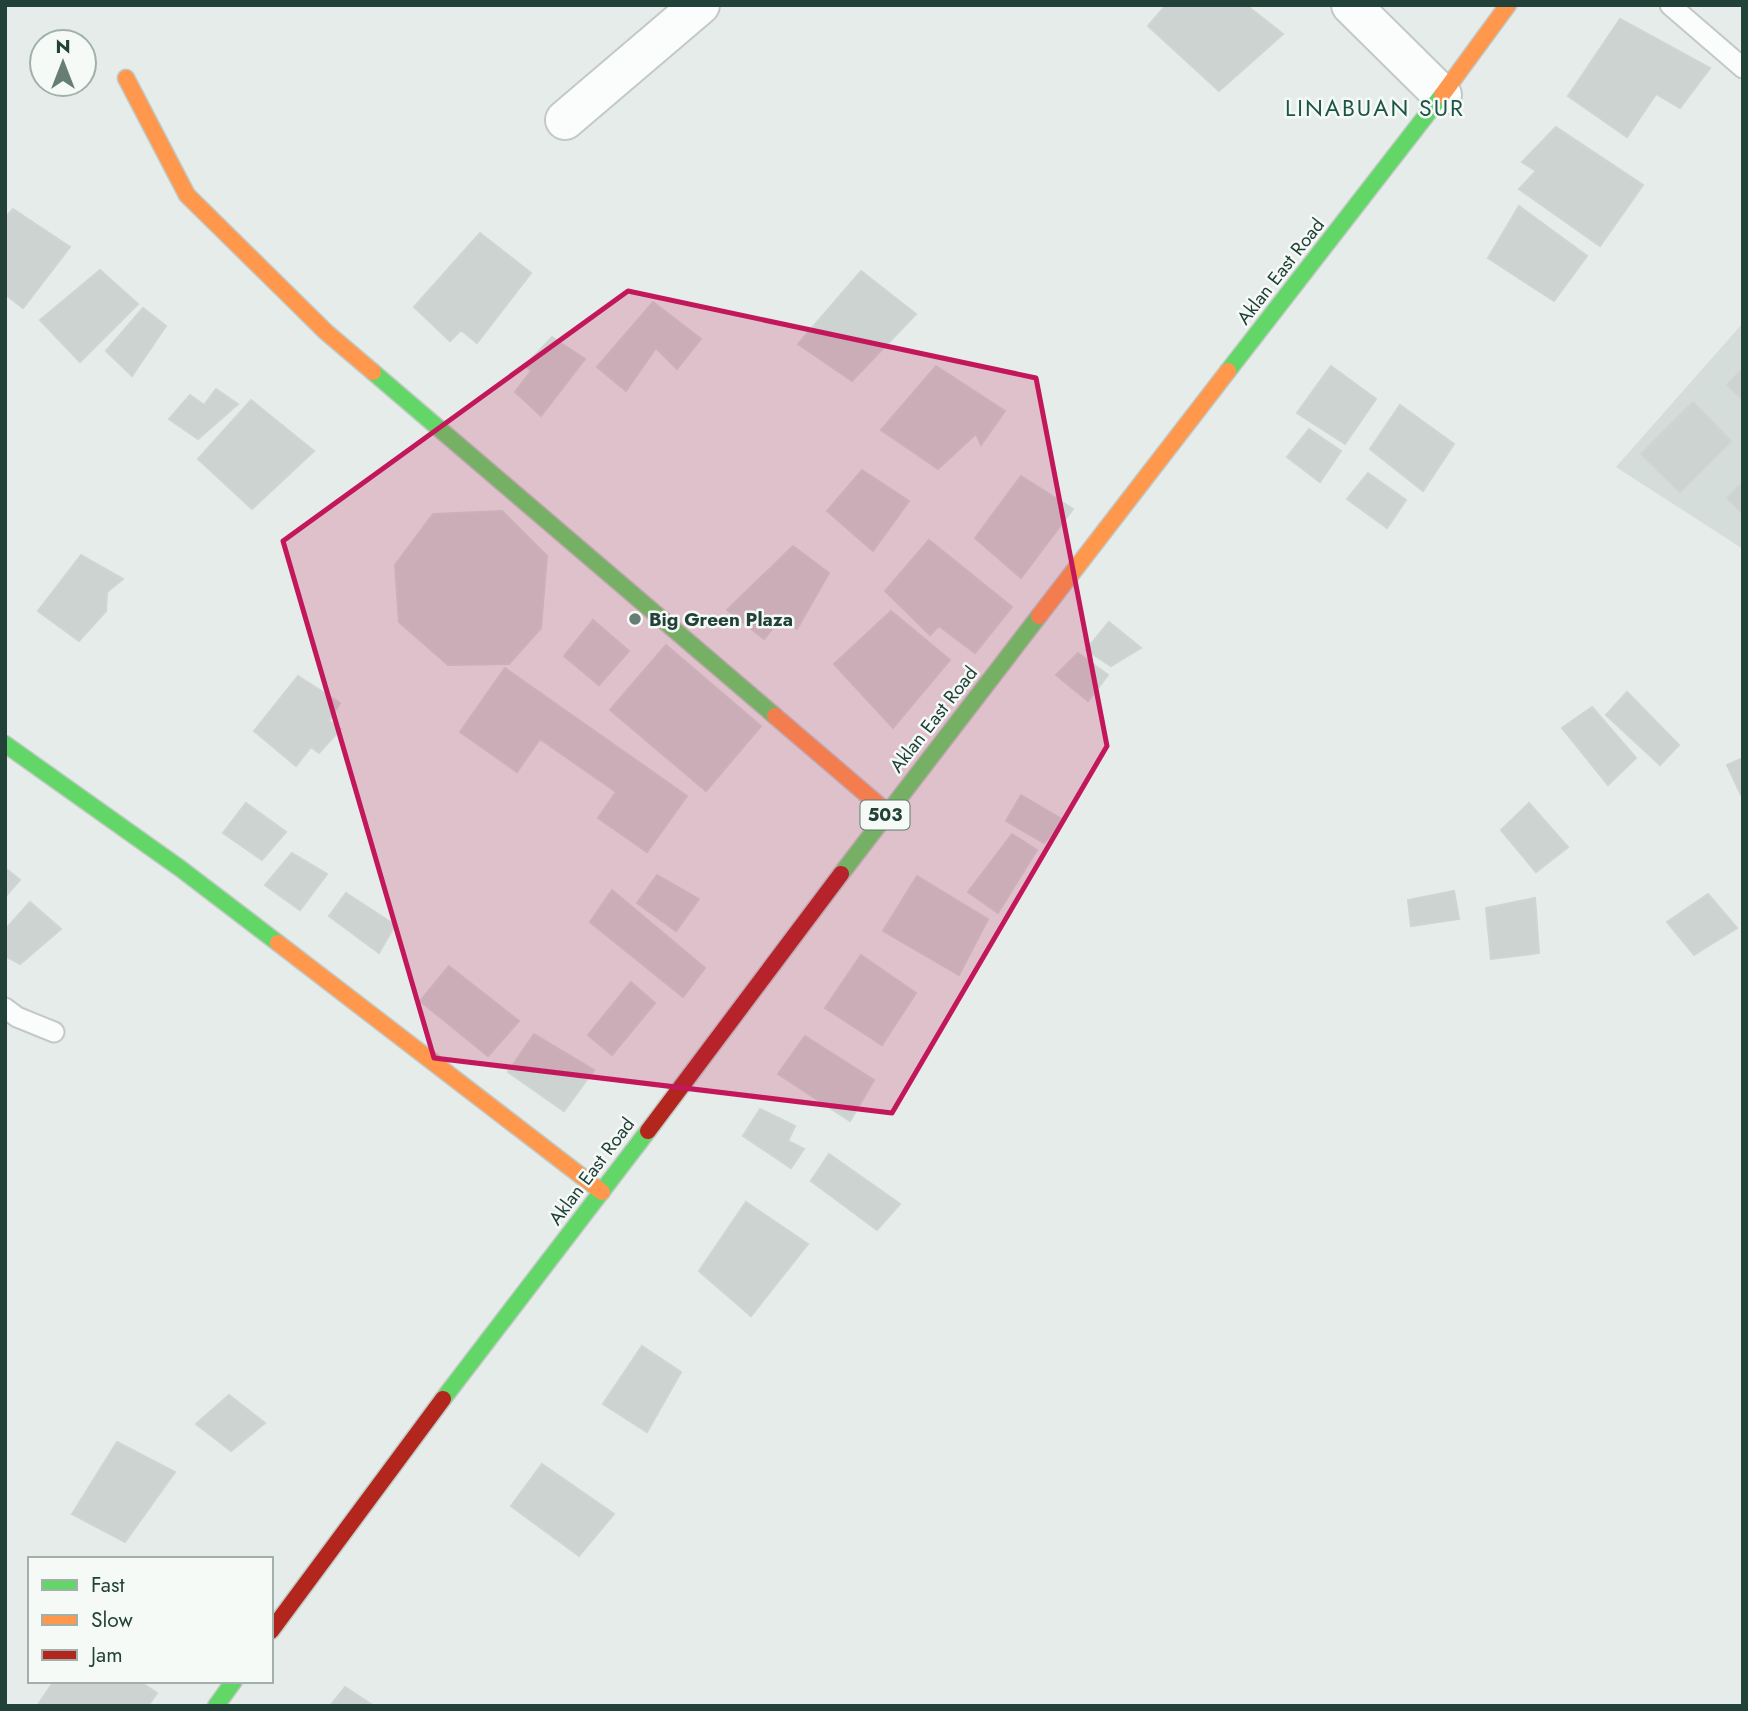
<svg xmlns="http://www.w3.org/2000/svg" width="1748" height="1711" font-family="Jost,sans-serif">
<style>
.built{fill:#d4ddd9}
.building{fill:#cdd3d0;stroke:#cfd5d2;stroke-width:2}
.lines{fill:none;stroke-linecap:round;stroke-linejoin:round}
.lane-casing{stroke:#c3c9c6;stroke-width:23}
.street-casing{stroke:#c3c9c6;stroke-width:42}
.fast-casing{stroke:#c1cac6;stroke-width:19}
.slow-casing{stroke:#c1cac6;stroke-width:19}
.jam-casing{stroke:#c1cac6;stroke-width:19}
.lane{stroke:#fbfcfc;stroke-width:19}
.street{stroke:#fbfcfc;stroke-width:38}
.fast{stroke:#63d668;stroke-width:16}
.slow{stroke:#ff974d;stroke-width:16}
.jam{stroke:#b3261e;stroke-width:16}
.marked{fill:#c2185b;fill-opacity:0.2;stroke:#c2185b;stroke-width:5;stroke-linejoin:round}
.poi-dot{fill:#677d76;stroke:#f5faf7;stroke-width:2.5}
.labels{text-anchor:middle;stroke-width:5;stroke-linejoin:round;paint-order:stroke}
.shield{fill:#f5faf7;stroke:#617871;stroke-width:2}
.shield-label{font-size:18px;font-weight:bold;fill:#224138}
.street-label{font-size:19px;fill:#224138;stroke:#f5faf7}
.poi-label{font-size:19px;font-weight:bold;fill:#224138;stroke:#f5faf7;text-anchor:start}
.quarter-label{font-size:23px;letter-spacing:2px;fill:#1c5546;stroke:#f5faf7}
</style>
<rect width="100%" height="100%" fill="#e6ece9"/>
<path class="built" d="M1743 323V549L1616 467Z"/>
<path class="building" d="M1166 5H1246L1283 34 1219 91 1148 26Z
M1620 19 1710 68 1680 108 1656 94 1627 137 1568 96Z
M1556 127 1643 185 1600 246 1519 189 1536 171 1522 162Z
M1519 206 1587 256 1554 301 1488 258Z
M13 209 70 247 23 308 5 294V218Z
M480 233 531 273 477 343 461 330 450 341 414 307Z
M100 270 138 304 80 362 40 320Z
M861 271 916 314 852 381 798 344Z
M653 302 701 339 677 369 656 348 626 391 597 367Z
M143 308 166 326 132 376 106 351Z
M552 337 585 359 541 416 515 392 531 371 525 366Z
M936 366 1005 411 981 445 976 434 938 469 881 430Z
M1331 366 1376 399 1345 444 1297 413Z
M1743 368V400L1727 385Z
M216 389 238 404 198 439 169 419 190 395 204 405Z
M251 400 314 451 252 509 198 459Z
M1693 402 1731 441 1680 492 1641 454Z
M1400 405 1454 444 1423 491 1370 449Z
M1309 429 1341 451 1320 482 1287 457Z
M862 470 909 501 873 551 827 511Z
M1368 473 1406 500 1387 528 1347 499Z
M1021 476 1073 509 1021 578 975 538Z
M1743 482V514L1727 498Z
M502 511 547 556 541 628 509 664 448 665 399 622 395 565 433 514Z
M929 540 1012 607 975 653 939 626 930 635 885 591Z
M793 546 829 573 797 629 781 618 764 639 727 610Z
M81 555 123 579 107 592 106 611 79 641 38 611Z
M891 611 950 660 893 728 834 664Z
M593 620 629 651 599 685 564 656Z
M1109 622 1141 648 1111 666 1086 650Z
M666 645 761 726 706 791 610 710Z
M1078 653 1108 675 1088 701 1056 675Z
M505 668 687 796 647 852 598 818 616 792 540 739 517 772 460 732Z
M298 676 340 703 329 721 341 729 319 753 311 747 296 766 254 731Z
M1627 692 1679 745 1660 765 1606 715Z
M1592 707 1636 758 1608 785 1562 728Z
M1743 758V797H1742L1727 765Z
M1021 795 1065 821 1044 843 1006 821Z
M246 803 286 832 262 860 223 833Z
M1529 803 1568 847 1536 872 1501 830Z
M1012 834 1037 850 998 913 968 892Z
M292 853 327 874 300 910 265 885Z
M5 868 20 880 5 897Z
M657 875 699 899 676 931 637 903Z
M917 876 988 919 959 975 883 931Z
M612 890 705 968 683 997 590 922Z
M1454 891 1459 919 1411 926 1408 900Z
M346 893 395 925 379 953 329 916Z
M1708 894 1737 928 1694 955 1667 922Z
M1535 898 1539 953 1491 959 1486 908Z
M30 902 61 929 20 964 5 956V930Z
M861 955 916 993 882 1045 825 1008Z
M449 966 519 1021 488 1056 420 1001Z
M631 982 655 1003 612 1055 588 1035Z
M534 1034 594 1070 564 1111 508 1072Z
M805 1036 874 1080 850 1121 778 1074Z
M760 1109 795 1126 788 1141 804 1149 791 1168 743 1136Z
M829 1154 900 1204 877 1230 811 1181Z
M746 1202 808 1244 751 1316 699 1271Z
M642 1346 681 1372 647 1432 603 1404Z
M229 1395 265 1423 231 1451 196 1424Z
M117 1442 175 1472 125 1542 72 1514Z
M542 1464 614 1514 579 1556 511 1506Z
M54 1681H139L157 1693 148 1706H37Z
M345 1687 374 1706H330Z"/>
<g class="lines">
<defs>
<path id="lane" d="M1670 5 1743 68
M5 1008 17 1017 54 1032"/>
<path id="street" d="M1351 5 1442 95
M565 120 700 5"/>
<path id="fast" d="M1228 371 1442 95
M373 372 775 716
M5 744 181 869 278 943
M841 874 1039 616
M443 1399 648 1131
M216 1706 234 1681"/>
<path id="slow" d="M126 78 187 195 326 332 373 372
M1442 95 1508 5
M1039 616 1228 371
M775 716 887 812
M278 943 602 1192"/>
<path id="jam" d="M648 1131 841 874
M271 1631 443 1399"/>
</defs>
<use href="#lane" class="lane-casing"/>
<use href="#street" class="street-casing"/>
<use href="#fast" class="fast-casing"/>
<use href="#slow" class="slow-casing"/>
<use href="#jam" class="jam-casing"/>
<use href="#lane" class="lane"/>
<use href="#street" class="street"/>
<use href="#fast" class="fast"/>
<use href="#slow" class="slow"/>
<use href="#jam" class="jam"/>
</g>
<path class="marked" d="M628 291 1036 378 1107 746 892 1113 434 1058 283 541Z"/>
<circle class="poi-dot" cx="635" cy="619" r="7"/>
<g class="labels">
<rect class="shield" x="860.5" y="800.5" width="49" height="29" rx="5"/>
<g class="shield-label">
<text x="885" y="821">503</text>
</g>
<g class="street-label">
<text transform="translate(1280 271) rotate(-52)" y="7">Aklan East Road</text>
<text transform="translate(933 719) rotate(-52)" y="7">Aklan East Road</text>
<text transform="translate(591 1171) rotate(-53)" y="7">Aklan East Road</text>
</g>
<g class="poi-label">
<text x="649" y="626">Big Green Plaza</text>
</g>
<g class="quarter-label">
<text x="1375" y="116">LINABUAN SUR</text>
</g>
</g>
<rect width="1748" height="1711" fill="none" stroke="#224138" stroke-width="14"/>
<rect x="28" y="1557" width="245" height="126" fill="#f5faf7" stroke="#a1b0ab" stroke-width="2"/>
<rect x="42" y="1580" width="35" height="10" fill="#63d668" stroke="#a1b0ab" stroke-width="2"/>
<text x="91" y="1592" font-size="21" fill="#224138">Fast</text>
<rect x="42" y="1615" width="35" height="10" fill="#ff974d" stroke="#a1b0ab" stroke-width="2"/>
<text x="91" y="1627" font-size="21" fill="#224138">Slow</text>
<rect x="42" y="1650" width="35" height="10" fill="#b3261e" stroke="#a1b0ab" stroke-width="2"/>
<text x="91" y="1662" font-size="21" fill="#224138">Jam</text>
<g transform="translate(63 63)"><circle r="33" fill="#f5faf7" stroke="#a1b0ab" stroke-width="2"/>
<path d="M0-5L12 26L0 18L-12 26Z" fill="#677d76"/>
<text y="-10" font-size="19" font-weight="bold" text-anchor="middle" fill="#224138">N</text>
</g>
</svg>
